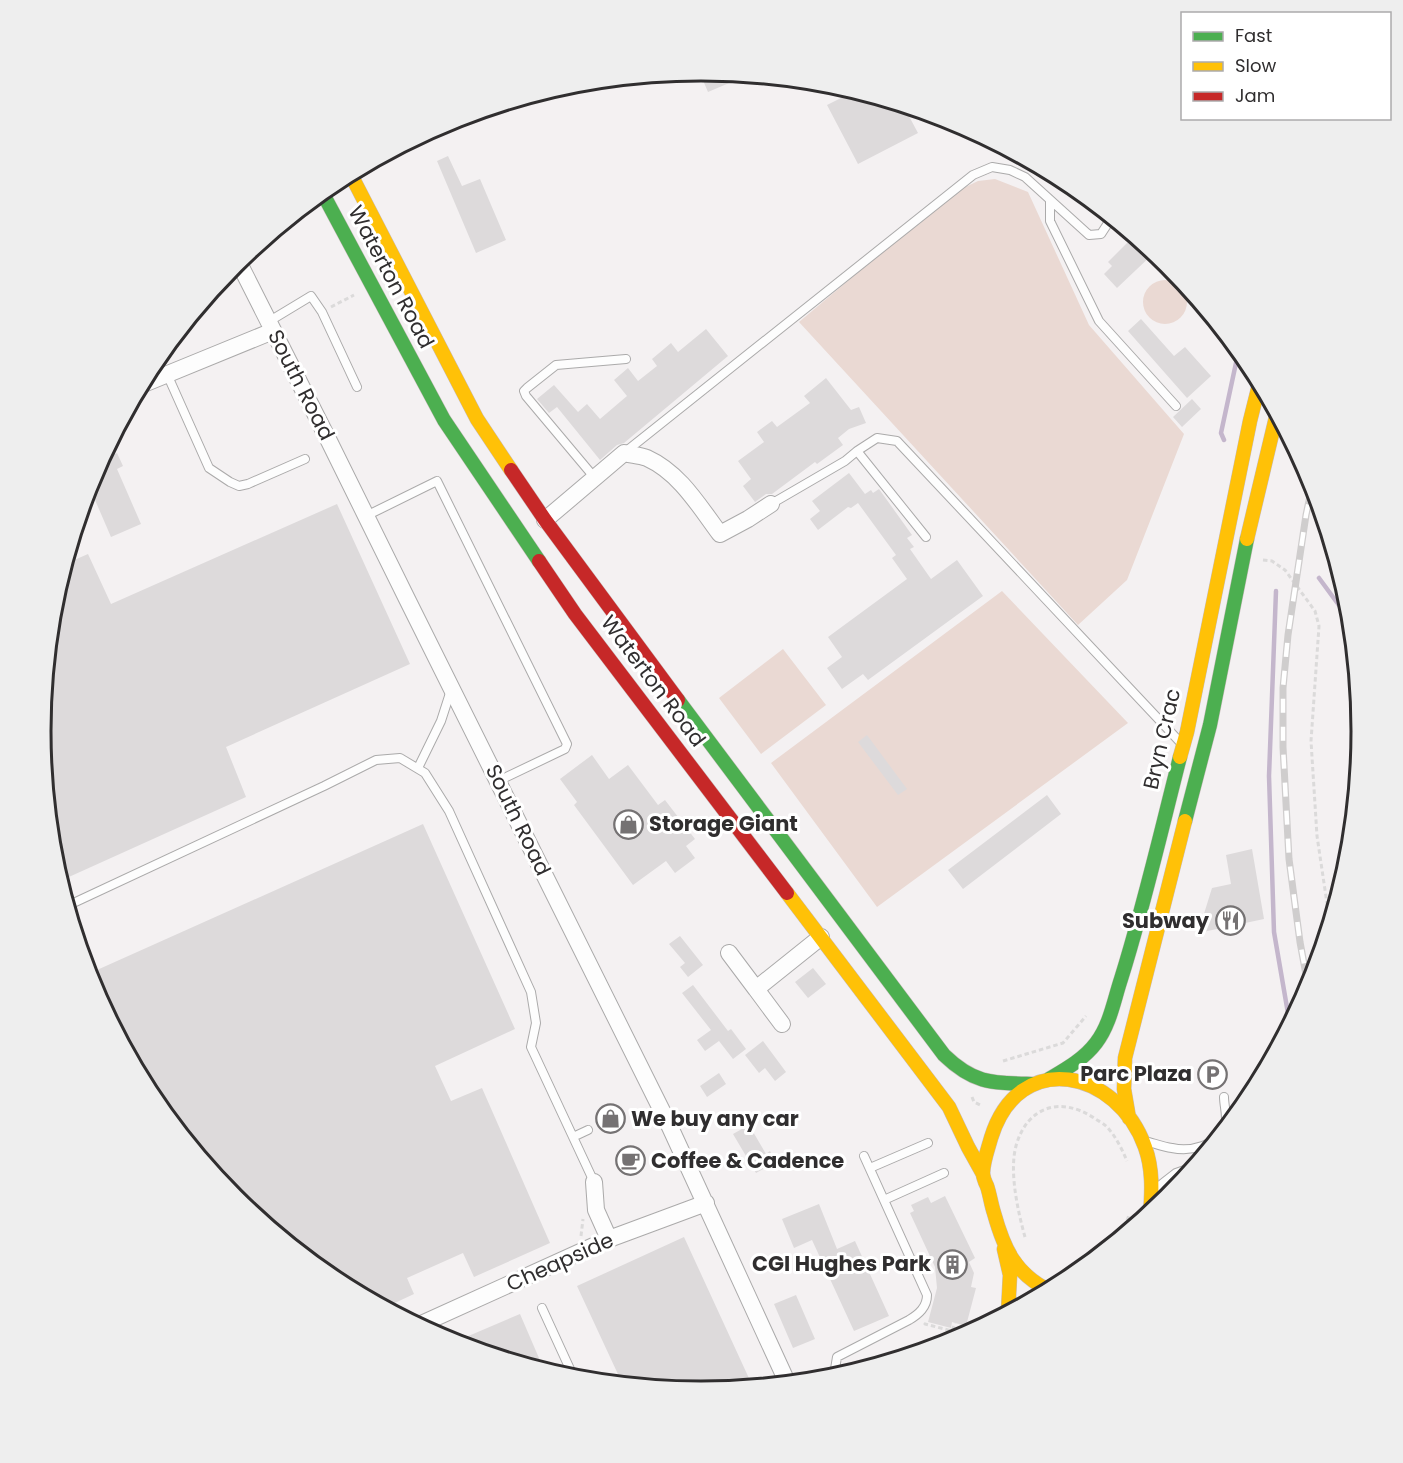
<svg xmlns="http://www.w3.org/2000/svg" width="1403" height="1463" font-family="Poppins,sans-serif">
<style>
.green{fill:#ead9d3}
.lines{fill:none;stroke-linecap:round;stroke-linejoin:round}
.stream{stroke:#c4b6cc;stroke-width:4.5}
.building{fill:#dddadb}
.lane-casing{stroke:#abaaaa;stroke-width:10}
.street-casing{stroke:#abaaaa;stroke-width:18}
.fast-casing{stroke:#c7bbbb;stroke-width:15}
.slow-casing{stroke:#c7bbbb;stroke-width:15}
.jam-casing{stroke:#c7bbbb;stroke-width:15}
.path{stroke:#dbdada;stroke-width:3;stroke-dasharray:4.5 3;stroke-linecap:butt}
.lane{stroke:#fdfdfd;stroke-width:8}
.street{stroke:#fdfdfd;stroke-width:16}
.fast{stroke:#4caf50;stroke-width:14}
.slow{stroke:#ffc107;stroke-width:14}
.jam{stroke:#c62828;stroke-width:14}
.rail-casing{stroke:#cfcdcd;stroke-width:7}
.rail{stroke:#fff;stroke-width:4.5;stroke-dasharray:14;stroke-linecap:butt}
.labels{text-anchor:middle;stroke-width:6;stroke-linejoin:round;paint-order:stroke}
.street-label{font-size:21px;fill:#302e2f;stroke:#fff}
.poi-label{font-size:21px;font-weight:bold;fill:#302e2f;stroke:#fff;text-anchor:start}
.rim{fill:none;stroke:#302e2f;stroke-width:3}
</style>
<rect width="100%" height="100%" fill="#f4f1f2"/>
<path class="green" d="M995 179 1028 192 1089 325 1184 434 1127 580 1078 625 799 322 951 194 978 181Z
M1143 302a22 22 0 1 1 44 0a22 22 0 1 1-44 0Z
M1002 591 1128 723 877 907 771 763Z
M783 649 826 705 761 754 719 698Z"/>
<g class="lines">
<path class="stream" d="M1224 440 1221 433 1239 349
M1319 578 1352 623
M1276 591 1269 776 1274 932 1290 1025"/>
</g>
<path class="building" d="M702 70 748 75 708 92 699 71Z
M855 91 903 105 918 133 858 164 827 105Z
M448 156 462 186 480 179 506 240 476 253 437 161Z
M1134 236 1155 252 1117 288 1104 274 1112 266 1108 262Z
M1141 319 1174 356 1185 347 1211 376 1187 398 1128 331Z
M706 329 728 356 624 443 617 445 600 460 557 407 549 413 537 399 554 385 578 412 587 404 600 419 627 396 614 380 628 368 638 381 657 366 652 359 671 343 678 352Z
M826 378 851 410 859 407 866 423 849 429 838 438 843 445 817 464 815 462 772 494H766L755 502 743 486 751 479 738 461 764 442 757 432 772 421 777 427 810 403 804 396Z
M1192 399 1201 409 1182 427 1173 417Z
M117 453 123 466 117 469 141 524 111 537 89 486 91 478 101 460Z
M849 473 865 494 871 490 873 493 879 489 912 535 907 538 914 547 910 549 931 579 957 560 983 596 868 680 863 674 842 689 827 668 842 657 828 637 907 579 892 558 896 555 858 503 851 508 848 507 818 530 810 519 820 511 812 501Z
M337 504 410 664 226 747 246 797 60 881 53 860 40 731 53 602 65 564 88 554 111 604Z
M867 735 907 789 898 795 858 742Z
M592 755 609 779 628 765 658 805 665 800 695 839 686 846 695 858 675 873 666 861 633 885 574 805 577 802 560 779Z
M1047 795 1061 814 963 889 948 870Z
M423 824 515 1029 435 1066 451 1101 482 1088 550 1243 474 1277 463 1253 407 1278 414 1294 384 1308 334 1281 234 1199 152 1098 91 984 88 974Z
M1252 849 1264 919 1198 933 1212 888 1231 884 1226 855Z
M680 936 703 965 688 977 680 967 685 963 669 944Z
M813 968 826 984 808 998 795 982Z
M693 985 728 1031 731 1029 746 1049 733 1059 719 1041 705 1051 697 1040 711 1030 682 993Z
M763 1041 786 1072 775 1081 765 1068 759 1073 745 1055Z
M719 1073 726 1084 707 1097 700 1086Z
M749 1125 766 1154 770 1151 776 1162 756 1173 733 1134Z
M945 1196 975 1258 969 1262 974 1273 971 1287 976 1288 966 1326 952 1322 951 1328 928 1322 937 1288 935 1267 910 1213 914 1211 911 1205 928 1197 931 1203Z
M819 1204 837 1249 855 1241 889 1316 854 1331 812 1240 794 1248 782 1219Z
M684 1237 753 1387 701 1392 623 1385 577 1286Z
M796 1295 815 1339 793 1348 774 1304Z
M520 1314 545 1372 452 1343Z"/>
<g class="lines">
<defs>
<path id="lane" d="M447 122 451 120
M1050 201V221L1099 321 1176 406
M268 322 311 296 322 312 357 387
M167 374 209 468 230 482 239 486 248 484 305 459
M857 451 926 537
M624 453 973 175 992 167 1010 170 1025 177 1089 235 1101 234 1112 217
M594 477 526 396 524 391 527 388 556 365 626 359
M771 504 845 461 857 451 877 438 897 441 1180 742
M366 516 437 481 567 744 565 749 498 781
M418 768 441 721 451 690
M67 906 324 786 376 760 400 758 425 773 449 811 531 992 536 1023 531 1047 594 1182
M573 1137 588 1130
M1149 1142C1156 1144 1164 1147 1172 1148 1190 1152 1218 1146 1225 1126 1228 1118 1224 1106 1224 1097
M870 1168 928 1143
M1158 1187 1176 1173 1196 1166
M884 1200 944 1173
M542 1308 575 1380
M839 1377 835 1369 837 1357 909 1320C919 1314 927 1307 927 1295L864 1156"/>
<path id="street" d="M238 261 329 441 407 599 670 1127 788 1384
M141 385 273 331
M545 520 624 453C631 455 640 455 647 458 680 473 699 506 720 534L748 519 771 504
M729 953 756 989 821 937
M756 989 782 1024
M594 1182 596 1210 609 1239
M417 1326 609 1239 706 1203"/>
<path id="fast" d="M322 192 444 420 539 561
M678 700 944 1055C974 1084 992 1083 1032 1084
M1185 821 1210 725 1247 539
M1049 1079C1066 1069 1084 1059 1096 1043 1110 1025 1114 1000 1121 979 1144 906 1161 831 1180 757"/>
<path id="slow" d="M350 173 477 419 511 470
M1247 539 1277 413
M1180 757 1187 732 1250 421 1260 381
M787 893 949 1107 968 1147 983 1174
M1129 1118 1124 1089 1125 1058 1185 821
M1004 1249 1010 1275 1008 1313
M1050 1291C1015 1274 1004 1249 994 1213 991 1204 990 1195 987 1186 985 1182 983 1178 983 1173 983 1162 988 1149 991 1138 1019 1047 1118 1070 1145 1147 1153 1169 1152 1192 1150 1215"/>
<path id="jam" d="M511 470 545 520 678 700
M539 561 575 614 787 893"/>
</defs>
<use href="#lane" class="lane-casing"/>
<use href="#street" class="street-casing"/>
<use href="#fast" class="fast-casing"/>
<use href="#slow" class="slow-casing"/>
<use href="#jam" class="jam-casing"/>
<path class="path" d="M331 307 354 295
M1263 560 1272 561 1285 570 1315 611 1319 626 1311 741 1317 836 1328 910
M1003 1061 1063 1043 1086 1016
M972 1097 974 1102 982 1106
M581 1236 583 1219
M1025 1237C1018 1212 1009 1172 1016 1146 1027 1106 1061 1096 1094 1118 1098 1121 1103 1123 1106 1126 1115 1135 1122 1149 1127 1161
M1118 1241 1123 1232 1129 1215
M1063 1275 1079 1273
M926 1323 925 1324 952 1331 955 1323"/>
<use href="#lane" class="lane"/>
<use href="#street" class="street"/>
<use href="#fast" class="fast"/>
<use href="#slow" class="slow"/>
<use href="#jam" class="jam"/>
<defs>
<path id="rail" d="M1309 991 1300 942 1289 859 1283 747V688L1288 635 1306 515 1313 482"/>
</defs>
<use href="#rail" class="rail-casing"/>
<use href="#rail" class="rail"/>
</g>
<defs>
<symbol id="shop-ring" viewBox="-11 -11 22 22"><circle r="9.5" fill="#fff" stroke="#757273" stroke-width="1.5"/><path d="M-5-2.5h2.3a2.7 3.5 0 0 1 5.4 0H5L5.5 6h-11ZM-1.5-2.5h3a1.5 2.3 0 0 0-3 0Z" fill="#757273"/></symbol>
<symbol id="restaurant-ring" viewBox="-11 -11 22 22"><circle r="9.5" fill="#fff" stroke="#757273" stroke-width="1.5"/><path d="M-5-6h1v4h1v-4h1v4h1v-4h1v5L-1.5 .5V6h-2V.5L-5-1ZM5-6V6H3V1.5H1.5Q1.5-4 5-6Z" fill="#757273"/></symbol>
<symbol id="parking-ring" viewBox="-11 -11 22 22"><circle r="9.5" fill="#fff" stroke="#757273" stroke-width="1.5"/><path d="M-3.5-5.5H1a3.5 3.5 0 0 1 0 7H-1V5.5H-3.5ZM-1-3.4V-.6H.8a1.4 1.4 0 0 0 0-2.8Z" fill="#757273"/></symbol>
<symbol id="cafe-ring" viewBox="-11 -11 22 22"><circle r="9.5" fill="#fff" stroke="#757273" stroke-width="1.5"/><path d="M-5.5-4.5H6V0H3Q3 3.5 0 3.5H-2.5Q-5.5 3.5-5.5 0ZM3-3.2v2h1.7v-2ZM-6 4.5H4V6H-6Z" fill="#757273"/></symbol>
<symbol id="building-ring" viewBox="-11 -11 22 22"><circle r="9.5" fill="#fff" stroke="#757273" stroke-width="1.5"/><path d="M-4-6H4V6H1V3H-1V6H-4ZM-2.5-4.3h1.7v1.8h-1.7ZM.8-4.3h1.7v1.8H.8ZM-2.5-1h1.7V.8h-1.7ZM.8-1h1.7V.8H.8Z" fill="#757273"/></symbol>
</defs>
<g fill-rule="evenodd">
<use href="#shop-ring" x="612" y="808" width="33" height="33"/>
<use href="#restaurant-ring" x="1214" y="904" width="33" height="33"/>
<use href="#parking-ring" x="1196" y="1058" width="33" height="33"/>
<use href="#shop-ring" x="594" y="1102" width="33" height="33"/>
<use href="#cafe-ring" x="614" y="1144" width="33" height="33"/>
<use href="#building-ring" x="936" y="1248" width="33" height="33"/>
</g>
<g class="labels">
<g class="street-label">
<text transform="translate(391 277) rotate(62)" y="7">Waterton Road</text>
<text transform="translate(301 385) rotate(63)" y="7">South Road</text>
<text transform="translate(653 681) rotate(53)" y="7">Waterton Road</text>
<text transform="translate(1162 739) rotate(-77)" y="7">Bryn Crac</text>
<text transform="translate(518 820) rotate(64)" y="7">South Road</text>
<text transform="translate(560 1262) rotate(-24)" y="7">Cheapside</text>
</g>
<g class="poi-label">
<text x="649" y="831">Storage Giant</text>
<text x="1209" y="928" text-anchor="end">Subway</text>
<text x="1192" y="1081" text-anchor="end">Parc Plaza</text>
<text x="631" y="1126">We buy any car</text>
<text x="651" y="1168">Coffee &amp; Cadence</text>
<text x="931" y="1271" text-anchor="end">CGI Hughes Park</text>
</g>
</g>
<path d="M0 0H1403V1463H0ZM51 731a650 650 0 1 1 1300 0a650 650 0 1 1-1300 0Z" fill="#eee" fill-rule="evenodd"/>
<path class="rim" d="M51 731a650 650 0 1 1 1300 0a650 650 0 1 1-1300 0Z"/>
<rect x="1181" y="12" width="210" height="108" fill="#ffffff" stroke="#acabac" stroke-width="1.5"/>
<rect x="1193" y="32" width="30" height="9" fill="#4caf50" stroke="#acabac" stroke-width="1.5"/>
<text x="1235" y="42" font-size="18" fill="#302e2f">Fast</text>
<rect x="1193" y="62" width="30" height="9" fill="#ffc107" stroke="#acabac" stroke-width="1.5"/>
<text x="1235" y="72" font-size="18" fill="#302e2f">Slow</text>
<rect x="1193" y="92" width="30" height="9" fill="#c62828" stroke="#acabac" stroke-width="1.5"/>
<text x="1235" y="102" font-size="18" fill="#302e2f">Jam</text>
</svg>
